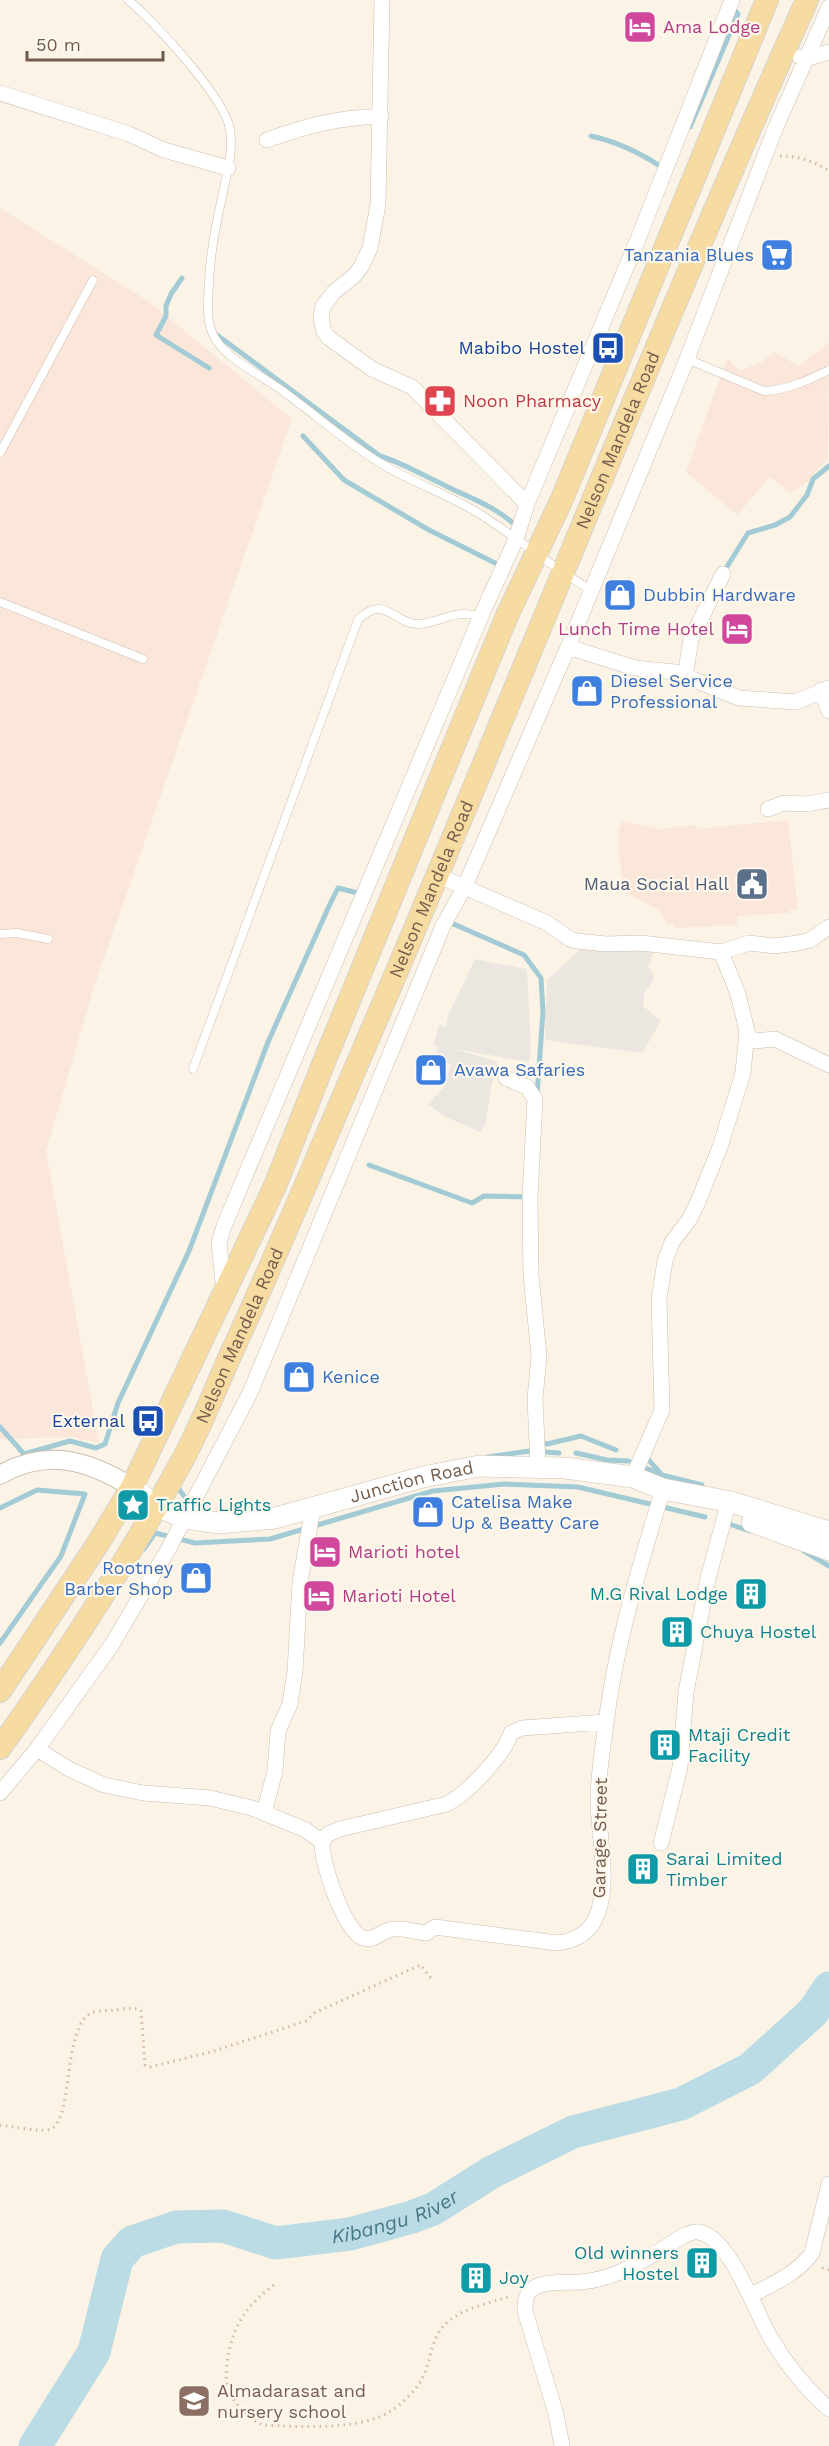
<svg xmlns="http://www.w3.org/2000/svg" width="829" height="2446" font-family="'Work Sans',sans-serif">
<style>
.commercial{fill:#fbe6da}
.industrial{fill:#ece6e0}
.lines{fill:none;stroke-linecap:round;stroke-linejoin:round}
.stream{stroke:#a2cbd5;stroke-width:5}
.river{stroke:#bbdce4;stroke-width:33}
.service-casing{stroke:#cdbdad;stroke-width:9}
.minor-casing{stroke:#cdbdad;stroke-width:16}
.tertiary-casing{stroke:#cdbdad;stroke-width:20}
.secondary-casing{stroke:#d1bfad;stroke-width:22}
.primary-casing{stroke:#d8d1cd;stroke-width:24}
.path{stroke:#d4b8a2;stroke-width:3;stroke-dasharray:1.5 4.5;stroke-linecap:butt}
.service{stroke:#fff;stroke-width:8}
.minor{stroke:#fff;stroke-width:15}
.tertiary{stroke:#fff;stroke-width:18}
.secondary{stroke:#fff;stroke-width:21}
.primary{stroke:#f7dca2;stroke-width:22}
.labels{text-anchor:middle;stroke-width:4.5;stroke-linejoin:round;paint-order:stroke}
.hotel-label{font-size:18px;fill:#b23c85;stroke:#fef8ec;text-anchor:start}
.shop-label{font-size:18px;fill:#366cbe;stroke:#fef8ec;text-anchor:start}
.transit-label{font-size:18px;fill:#164399;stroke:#fef8ec;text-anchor:end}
.health-label{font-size:18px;fill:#be3a42;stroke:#fef8ec;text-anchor:start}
.street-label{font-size:18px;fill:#745c4c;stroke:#fef8ec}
.service-label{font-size:18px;fill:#4e5e75;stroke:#fef8ec;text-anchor:end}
.culture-label{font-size:18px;fill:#0d838f;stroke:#fef8ec;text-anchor:start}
.education-label{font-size:18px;fill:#785e54;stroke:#fef8ec;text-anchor:start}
.water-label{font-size:20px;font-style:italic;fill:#477886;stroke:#fef8ec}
</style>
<rect width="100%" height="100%" fill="#fbf4e6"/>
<path class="commercial" d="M0 208 148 301 292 419 94 987 46 1151 99 1443 72 1437 0 1439Z
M829 343 828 458 807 482 790 493 770 477 737 515 686 472 727 358 740 371 761 362 775 352 798 366Z
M788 820 798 909 790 910V913L737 916V925L674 928V924H667L659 910 628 894 623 883 619 856 618 832 622 821 659 829 695 825 696 829Z"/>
<path class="industrial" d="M587 943 654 952 648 967 654 976 652 983 645 991 643 1006 661 1021 642 1053 545 1040 547 980Z
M475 959 527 969 531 1048 529 1062 455 1049 498 1062 491 1087 486 1122 480 1132 444 1116 428 1104 444 1087 451 1064 435 1059 438 1046 433 1045 439 1025 446 1027 448 1016Z"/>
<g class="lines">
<path class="stream" d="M690 127 738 14 733 8
M591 136C618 142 639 152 663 168
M182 278 171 294 166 306V316L156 335 209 368
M217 335 380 456C403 463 422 475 444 485 469 498 496 506 517 527
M303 436 344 480 429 530 503 567
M723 573 748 533 775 525 790 517 807 495 813 479 829 466
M449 922 524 955 541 978 543 1012 537 1095
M369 1165 472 1203 484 1196 529 1197
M0 1427 24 1454 70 1441 96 1448 105 1444 118 1403 189 1251 268 1042 330 904 338 888 362 894
M540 1442 547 1444 581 1436 616 1450
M545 1452 559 1453
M576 1453 607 1460 629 1461
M487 1457 530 1451
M647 1458 662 1475 702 1485
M641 1466 659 1474
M176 1485 189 1503
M0 1508 37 1490 85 1494 61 1556 0 1643
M729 1524 750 1531
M144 1549 155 1533 195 1543 270 1539 433 1491 504 1484 578 1487 705 1517
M804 1551 829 1566"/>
<path class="river" id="s1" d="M35 2446 94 2352 117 2259 132 2242 176 2227 223 2226 276 2243 350 2234 412 2217 433 2209 492 2172 573 2132 681 2104 750 2069 813 2012 829 1988"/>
<defs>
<path id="service" d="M128 0C154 21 226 99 230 130 234 153 225 180 221 202 215 229 210 255 209 283 208 302 205 323 216 340 229 360 257 373 277 387 313 412 345 442 382 464 415 484 451 495 483 516 520 540 554 568 591 590
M687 359 764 391C787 390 809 380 829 370
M0 453 93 280
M0 602 143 659
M0 934 17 933 48 939
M193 1069 358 620C384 593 395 624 417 624 433 624 447 615 462 614 468 614 475 615 481 616"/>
<path id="minor" d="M382 0 378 205 370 248 361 267 354 276 334 292 323 306 321 318 324 332 329 338 372 369 412 387 527 504
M800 57 805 59 829 52
M0 93 129 134 164 150 228 168
M267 140C309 125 336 118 381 116
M568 647 635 668 675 672 739 698 796 702 829 688
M685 677 691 639 723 574
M821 690 829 711
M768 809 784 803 807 804 829 800
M439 876 547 923 570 939 577 941 606 944 641 943 721 952 749 943 774 946 798 943 810 940 829 927
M747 1031 750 1038 755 1041 775 1039 829 1065
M506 1078 527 1087 535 1099 530 1197 531 1275 539 1356 535 1399 538 1466
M224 1291 219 1243 224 1226 481 616 516 539 527 504 638 239 732 0
M633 1477 662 1410 659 1299 665 1261 672 1242 689 1220 697 1204 720 1147 743 1073 747 1031 738 994 721 952
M606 1722 522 1728 511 1733C503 1756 469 1792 447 1804L340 1829 328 1834 322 1842C321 1862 344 1931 363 1938 374 1942 383 1929 394 1929 404 1928 416 1932 426 1933L435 1927 557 1943C574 1941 589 1934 596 1917 611 1885 598 1834 598 1800 598 1775 603 1748 606 1723 616 1643 640 1565 663 1489
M37 1749 69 1769 104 1785 143 1793 210 1798 252 1808 306 1830 322 1842
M0 1793 37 1749 111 1646 169 1548 250 1393 443 926 465 886 568 647 687 359 775 129 829 7
M264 1813 275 1771 278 1731 290 1704 295 1671 300 1582 313 1508
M661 1843 680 1767 686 1692 708 1578 726 1512
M750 2296C772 2284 797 2274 812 2253L829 2184
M562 2446 556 2414 525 2311C525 2303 525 2296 531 2290 543 2280 567 2283 581 2282 620 2279 652 2255 685 2235 689 2234 694 2231 698 2232 729 2235 756 2313 770 2337 786 2364 806 2389 829 2409"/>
<path id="tertiary" d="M0 1475C47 1447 89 1461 132 1487"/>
<g id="secondary">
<path id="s2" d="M132 1487 156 1506 185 1518 219 1523 275 1518 423 1477 479 1466 565 1468 633 1477 663 1489 731 1502 829 1532"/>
<path d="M752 1522 829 1550"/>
</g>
<g id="primary">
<path d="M0 1691 97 1545 132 1487 275 1186 322 1067 506 618 562 499 767 0"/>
<path id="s3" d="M0 1748C64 1658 124 1567 177 1470 198 1434 213 1394 230 1356 282 1244 328 1131 377 1018 522 679 656 336 807 0"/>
</g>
</defs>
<use href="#service" class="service-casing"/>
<use href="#minor" class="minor-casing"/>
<use href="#tertiary" class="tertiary-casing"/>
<use href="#secondary" class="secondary-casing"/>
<use href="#primary" class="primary-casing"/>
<path class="path" d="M780 156C798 156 814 161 829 171
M0 2125C11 2126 41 2133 51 2129 74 2118 62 2029 91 2013 98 2010 107 2011 114 2010 123 2009 134 2006 141 2011L145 2065 150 2067 211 2052 306 2021 314 2013 418 1966 421 1965 433 1981
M822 2268 829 2270
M274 2285C252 2301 236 2320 230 2347 224 2376 223 2392 245 2413 250 2418 257 2423 264 2425 269 2426 277 2425 282 2426 312 2427 348 2428 377 2418 393 2412 409 2398 419 2384 433 2363 428 2337 450 2320 467 2307 489 2303 509 2297"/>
<use href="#service" class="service"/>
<use href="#minor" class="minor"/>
<use href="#tertiary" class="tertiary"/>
<use href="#secondary" class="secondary"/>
<use href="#primary" class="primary"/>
</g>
<defs>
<symbol id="hotel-square" viewBox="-11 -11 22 22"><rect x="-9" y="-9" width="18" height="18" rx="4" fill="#d1479c" stroke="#fef8ec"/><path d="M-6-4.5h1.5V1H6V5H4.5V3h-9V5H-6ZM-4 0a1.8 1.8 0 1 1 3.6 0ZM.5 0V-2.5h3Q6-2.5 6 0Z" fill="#fff"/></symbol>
<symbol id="supermarket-square" viewBox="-11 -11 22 22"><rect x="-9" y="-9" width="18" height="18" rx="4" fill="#3f7fe0" stroke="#fef8ec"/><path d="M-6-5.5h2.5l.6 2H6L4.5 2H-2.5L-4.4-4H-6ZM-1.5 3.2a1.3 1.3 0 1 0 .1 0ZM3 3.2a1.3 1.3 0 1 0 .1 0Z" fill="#fff"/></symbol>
<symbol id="bus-square" viewBox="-11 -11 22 22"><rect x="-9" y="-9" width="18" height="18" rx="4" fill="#1a4fb4" stroke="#fef8ec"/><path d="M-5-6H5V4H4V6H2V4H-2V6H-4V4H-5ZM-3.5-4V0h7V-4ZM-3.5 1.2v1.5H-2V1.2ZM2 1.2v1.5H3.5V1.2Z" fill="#fff"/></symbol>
<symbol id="pharmacy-square" viewBox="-11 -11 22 22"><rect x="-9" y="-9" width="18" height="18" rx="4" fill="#e0444e" stroke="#fef8ec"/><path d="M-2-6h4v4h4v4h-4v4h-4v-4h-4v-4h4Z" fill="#fff"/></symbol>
<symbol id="shop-square" viewBox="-11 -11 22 22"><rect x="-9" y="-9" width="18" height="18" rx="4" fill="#3f7fe0" stroke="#fef8ec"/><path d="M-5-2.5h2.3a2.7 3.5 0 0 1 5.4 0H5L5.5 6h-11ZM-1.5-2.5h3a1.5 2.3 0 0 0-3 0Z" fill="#fff"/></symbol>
<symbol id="civic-square" viewBox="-11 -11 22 22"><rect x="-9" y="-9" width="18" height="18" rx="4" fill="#5c6f8a" stroke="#fef8ec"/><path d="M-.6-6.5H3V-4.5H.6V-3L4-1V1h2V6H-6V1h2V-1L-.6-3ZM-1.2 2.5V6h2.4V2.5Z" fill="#fff"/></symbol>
<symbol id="sight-square" viewBox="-11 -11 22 22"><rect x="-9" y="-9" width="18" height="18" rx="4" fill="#0f9aa8" stroke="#fef8ec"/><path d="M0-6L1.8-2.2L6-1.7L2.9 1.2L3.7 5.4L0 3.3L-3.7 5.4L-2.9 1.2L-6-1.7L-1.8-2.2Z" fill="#fff"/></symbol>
<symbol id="building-square" viewBox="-11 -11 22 22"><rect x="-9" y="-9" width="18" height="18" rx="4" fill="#0f9aa8" stroke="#fef8ec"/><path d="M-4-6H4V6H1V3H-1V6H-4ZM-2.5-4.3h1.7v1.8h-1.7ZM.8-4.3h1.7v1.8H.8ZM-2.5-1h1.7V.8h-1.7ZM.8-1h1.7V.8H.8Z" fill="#fff"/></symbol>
<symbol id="school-square" viewBox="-11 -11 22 22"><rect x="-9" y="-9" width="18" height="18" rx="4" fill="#8d6e63" stroke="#fef8ec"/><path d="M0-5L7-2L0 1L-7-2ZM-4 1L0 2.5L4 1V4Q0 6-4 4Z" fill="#fff"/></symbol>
</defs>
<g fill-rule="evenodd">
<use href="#hotel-square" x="621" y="8" width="38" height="38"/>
<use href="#supermarket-square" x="758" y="236" width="38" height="38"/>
<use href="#bus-square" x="589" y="329" width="38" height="38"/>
<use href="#pharmacy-square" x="421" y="382" width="38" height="38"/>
<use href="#shop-square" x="601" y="576" width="38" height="38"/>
<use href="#hotel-square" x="718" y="610" width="38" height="38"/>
<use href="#shop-square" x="568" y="672" width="38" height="38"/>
<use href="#civic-square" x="733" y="865" width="38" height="38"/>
<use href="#shop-square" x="412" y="1051" width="38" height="38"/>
<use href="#shop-square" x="280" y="1358" width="38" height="38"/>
<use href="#bus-square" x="129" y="1402" width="38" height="38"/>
<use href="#sight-square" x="114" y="1486" width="38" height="38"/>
<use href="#shop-square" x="409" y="1493" width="38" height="38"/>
<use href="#hotel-square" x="306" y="1533" width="38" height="38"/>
<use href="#shop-square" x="177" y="1559" width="38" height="38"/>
<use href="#building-square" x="732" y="1575" width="38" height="38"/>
<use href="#hotel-square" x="300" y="1577" width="38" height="38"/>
<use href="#building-square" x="658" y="1613" width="38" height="38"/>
<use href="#building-square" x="646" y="1726" width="38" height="38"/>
<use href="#building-square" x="624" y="1850" width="38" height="38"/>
<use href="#building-square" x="683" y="2244" width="38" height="38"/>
<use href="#building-square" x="457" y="2259" width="38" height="38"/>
<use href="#school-square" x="175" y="2382" width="38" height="38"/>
</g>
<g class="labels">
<g class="hotel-label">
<text x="663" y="33">Ama Lodge</text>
<text x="714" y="635" text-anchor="end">Lunch Time Hotel</text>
<text x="348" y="1558">Marioti hotel</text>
<text x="342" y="1602">Marioti Hotel</text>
</g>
<g class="shop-label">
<text x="754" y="261" text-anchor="end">Tanzania Blues</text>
<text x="643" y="601">Dubbin Hardware</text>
<text x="610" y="687">Diesel Service<tspan x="610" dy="21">Professional</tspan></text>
<text x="454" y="1076">Avawa Safaries</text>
<text x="322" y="1383">Kenice</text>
<text x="451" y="1508">Catelisa Make<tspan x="451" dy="21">Up &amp; Beatty Care</tspan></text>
<text x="173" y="1574" text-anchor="end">Rootney<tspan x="173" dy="21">Barber Shop</tspan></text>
</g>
<g class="transit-label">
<text x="585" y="354">Mabibo Hostel</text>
<text x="125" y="1427">External</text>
</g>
<g class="health-label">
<text x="463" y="407">Noon Pharmacy</text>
</g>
<g class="street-label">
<text dy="6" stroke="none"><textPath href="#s3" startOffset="1450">Nelson Mandela Road</textPath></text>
<text dy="6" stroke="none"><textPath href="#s3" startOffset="964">Nelson Mandela Road</textPath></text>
<text dy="6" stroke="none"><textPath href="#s3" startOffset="478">Nelson Mandela Road</textPath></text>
<text dy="6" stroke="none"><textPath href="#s2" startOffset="294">Junction Road</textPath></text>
<text transform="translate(600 1838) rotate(-89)" y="6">Garage Street</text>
</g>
<g class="service-label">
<text x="729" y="890">Maua Social Hall</text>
</g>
<g class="culture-label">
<text x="156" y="1511">Traffic Lights</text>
<text x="728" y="1600" text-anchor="end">M.G Rival Lodge</text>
<text x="700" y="1638">Chuya Hostel</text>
<text x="688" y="1741">Mtaji Credit<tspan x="688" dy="21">Facility</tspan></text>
<text x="666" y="1865">Sarai Limited<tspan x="666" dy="21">Timber</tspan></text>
<text x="679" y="2259" text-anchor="end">Old winners<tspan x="679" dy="21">Hostel</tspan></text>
<text x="499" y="2284">Joy</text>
</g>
<g class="education-label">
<text x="217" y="2397">Almadarasat and<tspan x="217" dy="21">nursery school</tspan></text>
</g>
<g class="water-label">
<text dy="7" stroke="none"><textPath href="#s1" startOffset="501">Kibangu River</textPath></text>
</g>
</g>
<path d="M27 51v9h136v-9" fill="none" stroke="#745c4c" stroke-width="3"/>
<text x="36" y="51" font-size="18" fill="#745c4c" stroke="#fef8ec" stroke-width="4.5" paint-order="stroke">50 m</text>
</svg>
